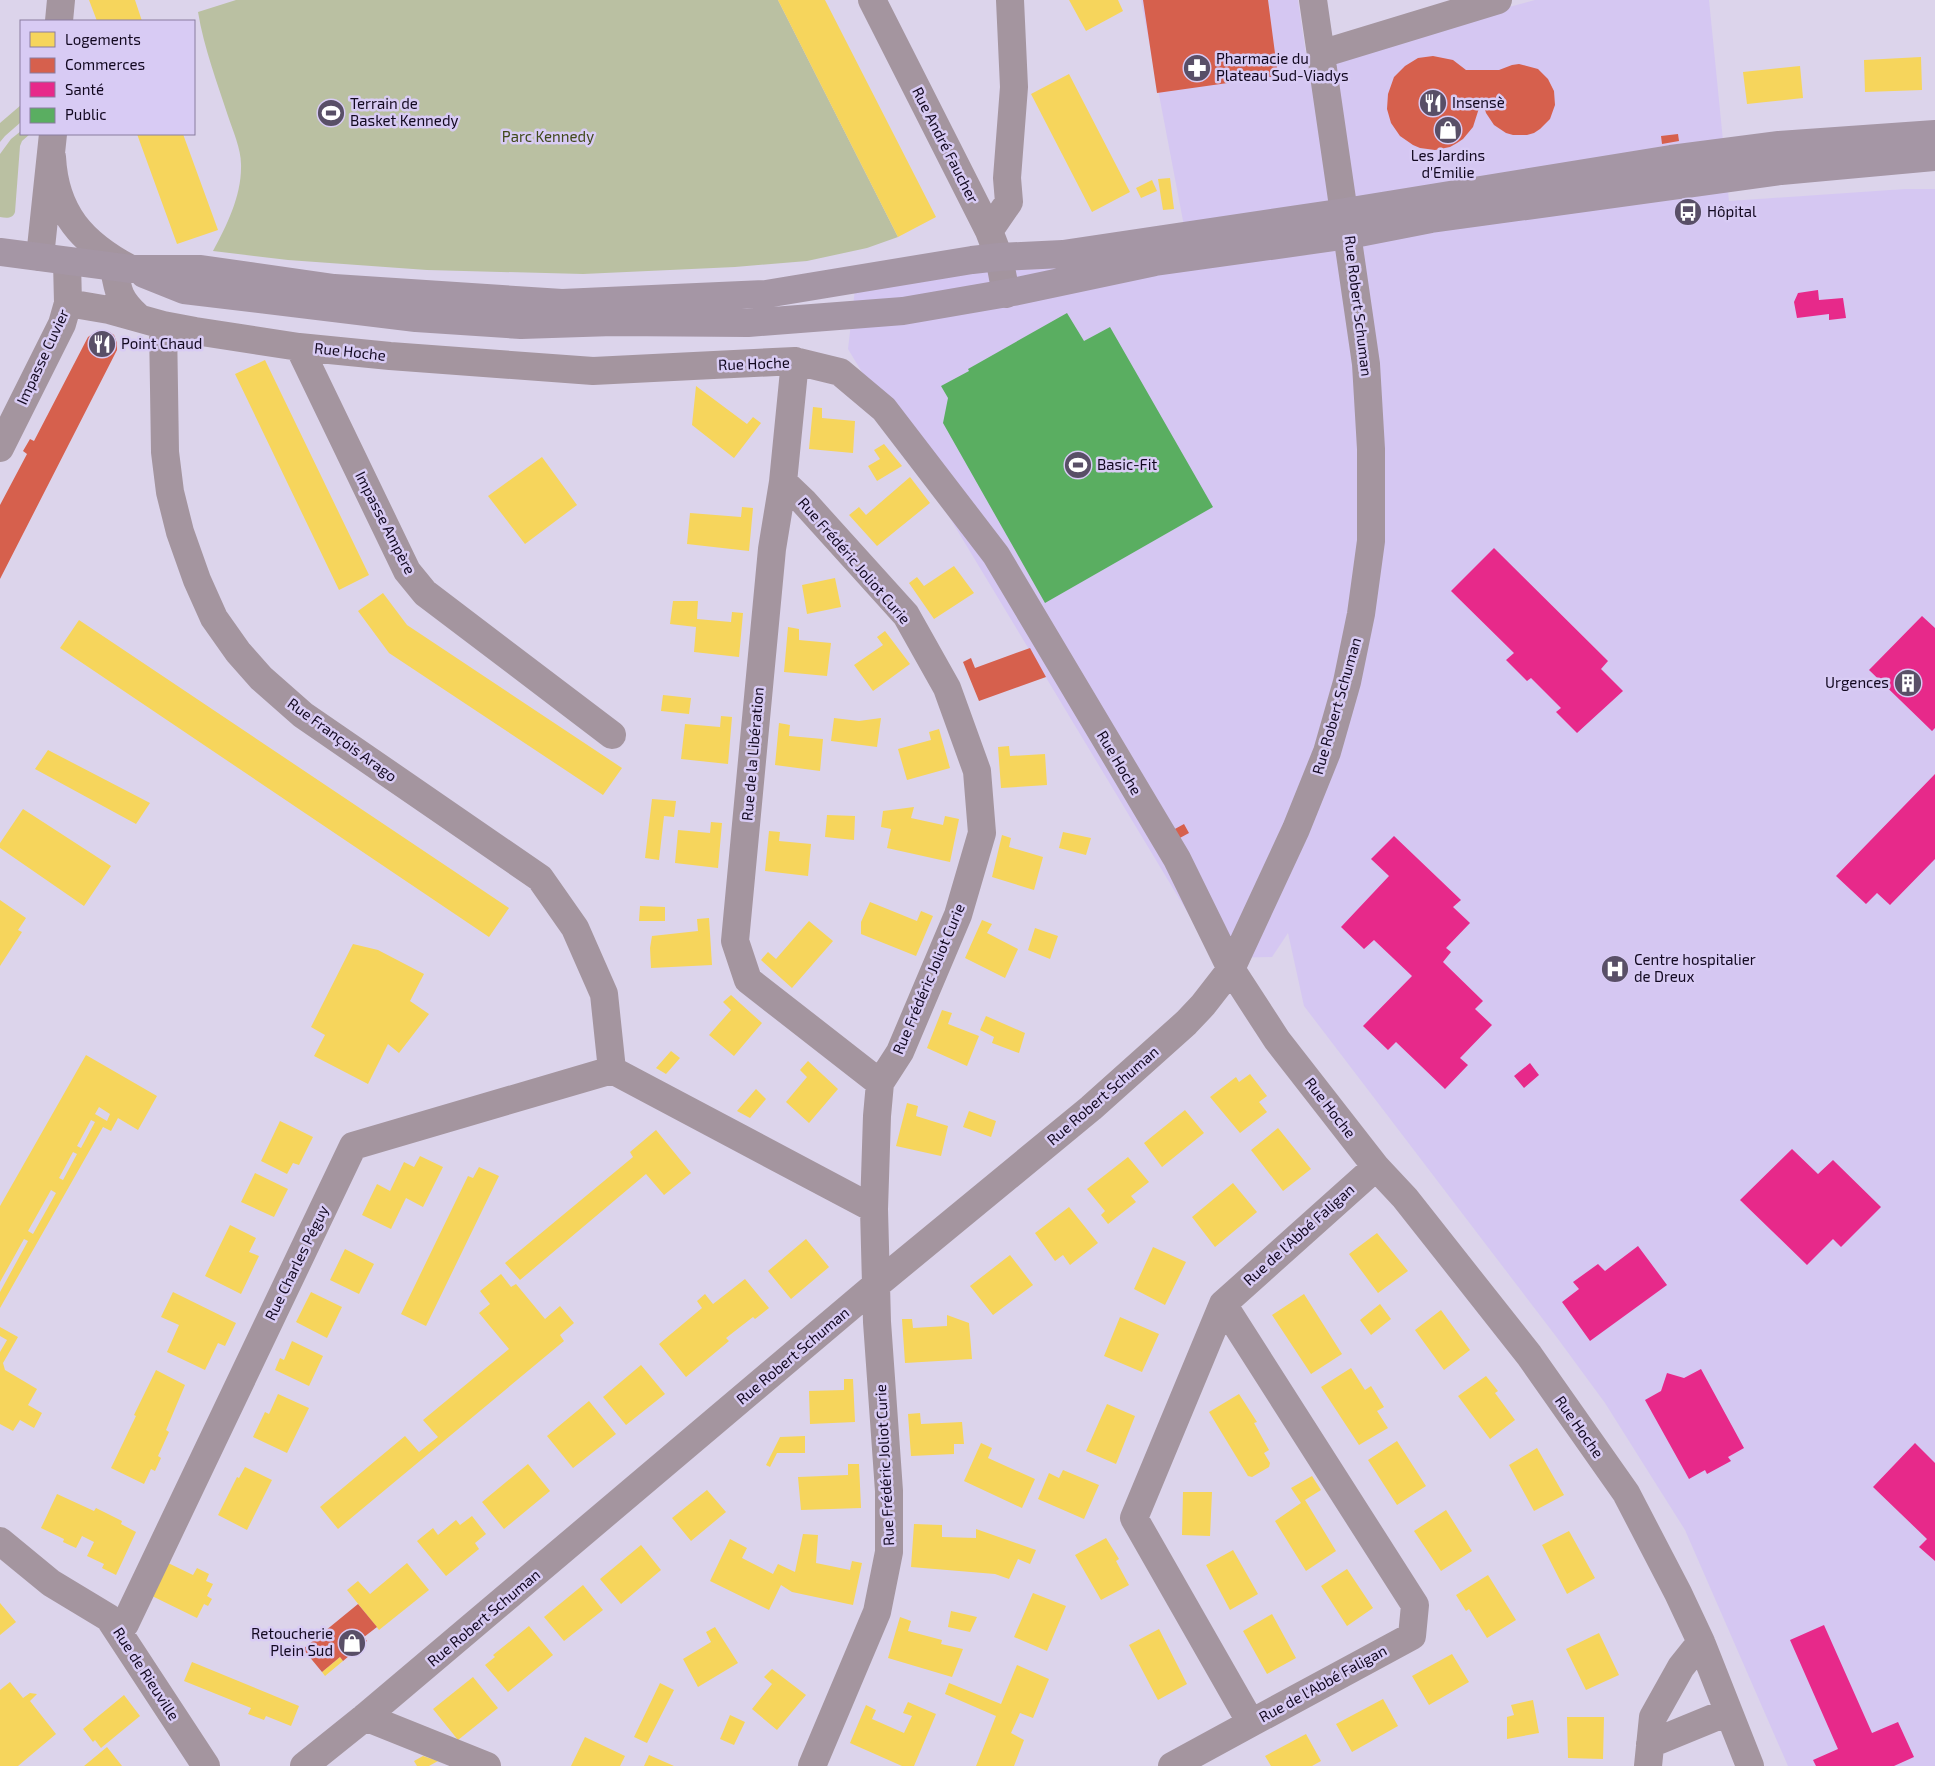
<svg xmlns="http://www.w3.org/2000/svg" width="1935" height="1766" font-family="'Exo 2',sans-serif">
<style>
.built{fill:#d5c7f2}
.green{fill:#bac0a2}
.homes{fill:#f6d55c;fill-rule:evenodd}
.shops{fill:#d6604d}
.health{fill:#e7298a}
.public{fill:#5aae61}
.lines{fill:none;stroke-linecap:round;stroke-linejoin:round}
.minor{stroke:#a4959f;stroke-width:28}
.major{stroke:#a596a5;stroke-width:28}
.labels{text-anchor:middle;stroke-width:5;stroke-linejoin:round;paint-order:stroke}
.poi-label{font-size:15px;fill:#120820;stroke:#d8cbf4;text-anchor:start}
.park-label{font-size:15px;fill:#40491b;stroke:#d8cbf4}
.street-label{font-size:15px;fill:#120820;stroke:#d8cbf4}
</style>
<rect width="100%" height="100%" fill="#dcd4eb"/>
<path class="built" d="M1141 0H1298L1307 61 1535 0H1709L1729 201 1905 189H1935V1766H1788L1685 1530 1605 1403 1558 1339 1304 1006 1288 933 1272 957 1215 958 848 349 855 289 1184 226Z"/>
<path class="green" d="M236 0H778L898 237 867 248 807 261 735 267 583 274 427 270 288 260 213 251C227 225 242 195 241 164 241 149 233 131 228 116 217 82 204 48 198 12Z
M21 105V122L5 136 0 142V123Z
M21 131V134H30L22 141 20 146 15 212C13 219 6 218 0 217V154L11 139Z"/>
<path class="homes" d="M89 0H135L142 21H97Z
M778 0H825L936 217 898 237Z
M1069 0H1118L1123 11 1086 31Z
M1921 57 1922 90 1865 92 1864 60Z
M1800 66 1803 98 1747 104 1743 72Z
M1069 74 1130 192 1092 212 1031 94Z
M137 134H183L218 230 177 244Z
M1170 178 1174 209 1163 210 1158 179Z
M1152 180 1157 191 1141 198 1136 188Z
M265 360 369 575 339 590 235 374Z
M696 386 747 424 753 417 761 423 734 458 692 425Z
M813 407 822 408V418L855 421 853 453 809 449Z
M884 444 902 466 877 481 868 466 880 459 874 450Z
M542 457 577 505 525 544 488 496Z
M910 477 930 503 877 546 849 515 859 507 866 515Z
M742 507 753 508 749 551 687 544 690 513 741 517Z
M954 566 974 593 934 619 909 583 917 577 924 586Z
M835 578 841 607 807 614 802 585Z
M383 593 407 625 622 768 603 795 389 653 358 611Z
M673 601H698L697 619 731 622 732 612 743 613 739 657 694 652 696 627 670 624Z
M79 620 509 908 489 937 60 648Z
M788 627 799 629V640L831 643 827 676 784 672Z
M885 631 910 664 873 691 854 665 883 645 877 637Z
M663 695 691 698 689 714 661 711Z
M721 716 732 717 728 764 681 759 685 724 720 727Z
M834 718 859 721 881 718 877 747 831 741Z
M779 723 790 725 789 736 823 739 820 771 775 765Z
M939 729 950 768 907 780 898 749 931 740 929 732Z
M1009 746 1010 756 1045 754 1047 785 1001 788 998 747Z
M48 750 150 803 136 824 35 769Z
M652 799 676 801 674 817 664 816 659 860 645 858Z
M914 807 911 818 943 825 945 816 959 819 950 862 887 848 891 829 881 827 883 811Z
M23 809 111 866 84 906 0 848V843Z
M827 815 855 816 854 840 825 837Z
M711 822 722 823 718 868 675 863 678 830 710 833Z
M769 831 780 832 779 841 811 844 808 876 765 871Z
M1063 832 1091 838 1086 855 1059 848Z
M1002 835 1011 838 1009 847 1043 857 1034 890 992 877Z
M0 900 26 918 18 930 22 932 0 966Z
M870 902 917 921 921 911 933 916 916 956 861 934V922Z
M640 906 665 907V921H639Z
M709 918 712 965 651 968 650 948 652 936 698 931 697 919Z
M982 920 992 924 987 933 1018 949 1005 978 965 958Z
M809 921 833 941 792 988 761 960 768 952 776 959Z
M1035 928 1058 936 1050 959 1028 950Z
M353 944 378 950 424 974 410 1001 429 1014 399 1053 388 1044 368 1084 314 1056 325 1035 311 1027Z
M731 995 762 1023 734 1056 709 1035 731 1010 723 1002Z
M942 1010 952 1013 948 1024 979 1036 967 1066 927 1048Z
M986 1016 1025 1033 1019 1053 992 1043 994 1037 980 1030Z
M671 1051 680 1058 666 1074 656 1068Z
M86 1055 157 1096 138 1130 118 1118 111 1131 103 1127 0 1308V1292L28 1241 24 1239 0 1282V1206ZM99 1107 110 1114 107 1121 95 1114ZM91 1120 95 1122 81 1148 77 1146ZM73 1152 77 1154 63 1180 59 1178ZM51 1190 56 1193 33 1234 28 1231Z
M808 1061 838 1089 809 1123 786 1102 807 1077 800 1070Z
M1250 1074 1267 1096 1259 1102 1267 1112 1240 1133 1210 1097 1236 1077 1239 1082Z
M756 1089 766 1099 750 1118 737 1111Z
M907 1103 918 1106 916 1116 948 1126 941 1156 896 1146Z
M1185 1110 1204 1133 1162 1167 1144 1143Z
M969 1111 996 1121 991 1137 963 1127Z
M280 1121 313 1137 299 1165 293 1163 287 1174 261 1161Z
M1278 1128 1311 1169 1283 1191 1251 1150Z
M656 1130 691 1173 664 1195 646 1174 520 1280 505 1263 633 1157 630 1152Z
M420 1156 443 1167 423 1207 406 1198 391 1229 362 1215 377 1184 390 1191 404 1162 414 1167Z
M1128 1157 1149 1182 1131 1196 1136 1202 1108 1224 1101 1215 1105 1211 1087 1189Z
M479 1167 499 1176 426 1326 401 1314 468 1176 473 1178Z
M255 1173 288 1189 274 1217 241 1202Z
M1233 1183 1257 1212 1215 1247 1192 1217Z
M1069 1207 1098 1243 1070 1265 1063 1255 1055 1261 1035 1233Z
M230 1225 256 1238 249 1252 259 1256 241 1294 205 1276Z
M1377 1233 1408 1271 1378 1293 1349 1254Z
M806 1239 829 1267 791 1299 768 1271Z
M1153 1247 1186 1262 1165 1305 1134 1289Z
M345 1249 374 1264 359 1294 330 1280Z
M1010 1255 1033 1285 993 1315 970 1286Z
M501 1274 511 1287 516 1284 545 1319 560 1306 574 1323 560 1335 564 1341 338 1529 320 1507 405 1436 419 1452 438 1437 423 1420 509 1349 479 1313 490 1304 480 1291Z
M745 1279 769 1308 755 1319 753 1317 726 1338 729 1341 686 1377 659 1344 702 1308 697 1301 705 1294 713 1304Z
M173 1292 236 1323 225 1346 218 1343 205 1370 167 1352 179 1325 161 1317Z
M311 1292 342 1307 327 1338 296 1322Z
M1304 1294 1342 1354 1311 1374 1272 1315Z
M1380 1304 1391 1319 1371 1335 1360 1320Z
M1441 1310 1470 1350 1444 1370 1415 1330Z
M947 1315 969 1323 972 1359 905 1363 902 1319H912L913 1328 947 1326Z
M1120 1317 1159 1334 1142 1372 1104 1356Z
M0 1327 18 1337 3 1363 5 1370 37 1389 28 1405 42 1413 34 1428 20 1420 13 1431 0 1424V1352L7 1340 0 1336Z
M292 1341 323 1356 309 1386 275 1370 280 1358 284 1360Z
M641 1365 665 1394 626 1425 603 1397Z
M1351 1368 1365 1390 1371 1386 1384 1407 1377 1411 1388 1428 1359 1445 1321 1387Z
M156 1370 185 1385 166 1430 169 1432 158 1456 161 1458 155 1471 151 1469 144 1484 111 1468 136 1416 134 1415Z
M1486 1376 1498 1391 1495 1393 1515 1420 1490 1439 1458 1396Z
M844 1379H853L855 1422 810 1424 809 1391 844 1390Z
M278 1394 309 1408 287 1453 253 1437 265 1412 269 1414Z
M1239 1394 1257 1422 1254 1423 1269 1450 1264 1453 1270 1463 1269 1467 1252 1477 1248 1476 1209 1412Z
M589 1401 616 1434 573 1468 547 1436Z
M1107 1404 1135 1416 1116 1464 1086 1451Z
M920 1413 921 1424 962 1422 964 1444H954V1454L911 1456 908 1414Z
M805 1436V1453H777L770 1467 766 1465 780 1437Z
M1397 1441 1426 1486 1397 1505 1368 1460Z
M981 1443 992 1448 988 1458 1035 1479 1022 1508 964 1481Z
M1537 1448 1564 1495 1534 1511 1509 1465Z
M528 1464 550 1491 504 1529 482 1502Z
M848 1464H859L861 1508 801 1510 798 1477 848 1475Z
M245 1467 272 1480 247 1530 218 1515 237 1477 239 1478Z
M1063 1470 1099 1485 1084 1519 1038 1499 1049 1473 1059 1478Z
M1312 1476 1321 1490 1305 1500 1336 1551 1306 1571 1275 1521 1301 1503 1291 1488Z
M707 1490 726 1512 691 1541 672 1518Z
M1183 1492H1212L1210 1536 1182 1535Z
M57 1494 94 1511 96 1508 122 1521 121 1524 136 1532 116 1575 102 1568 104 1564 87 1556 94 1542 82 1536 76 1548 63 1542 64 1539 41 1528Z
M1446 1510 1472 1551 1441 1571 1414 1531Z
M472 1516 486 1534 475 1543 479 1549 446 1576 417 1541 433 1528 438 1535 456 1520 460 1525Z
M914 1524 942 1525V1537L976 1538V1529L1036 1550 1030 1564 1018 1559 1009 1579 995 1574 911 1567Z
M1569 1531 1595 1578 1567 1594 1542 1545Z
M803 1534 818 1535 816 1563 850 1570 852 1561 862 1563 853 1605 792 1592 781 1585 769 1610 710 1581 730 1539 747 1548 742 1558 773 1574 778 1564 795 1572Z
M1106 1538 1119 1559 1116 1561 1129 1585 1101 1600 1075 1555Z
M641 1545 661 1570 621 1604 600 1579Z
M1233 1550 1258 1594 1230 1610 1206 1565Z
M166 1562 193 1575 197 1568 209 1574 206 1581 213 1584 207 1596 212 1599 208 1606 204 1604 197 1618 150 1595Z
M407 1563 429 1590 379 1630 347 1590 358 1581 370 1594Z
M1347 1569 1373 1608 1347 1626 1321 1586Z
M1488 1575 1516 1620 1487 1638 1469 1609 1466 1611 1456 1595Z
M583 1585 603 1610 564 1641 544 1617Z
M1033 1593 1066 1606 1047 1651 1014 1637Z
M0 1603 16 1622 0 1635Z
M951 1611 977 1617 970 1632 948 1627Z
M1272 1614 1296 1658 1267 1674 1243 1631Z
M900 1617 911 1621 908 1631 942 1640 941 1644 963 1649 952 1677 888 1658Z
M529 1626 553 1655 508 1692 485 1665 495 1657 493 1655Z
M715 1627 738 1663 698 1687 683 1659 711 1642 706 1632Z
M1159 1629 1187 1684 1158 1700 1129 1645Z
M1599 1633 1619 1675 1586 1690 1566 1649Z
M1452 1654 1469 1682 1429 1705 1412 1676Z
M340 1657 343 1661 325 1676 322 1672Z
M192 1662 299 1706 291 1726 266 1716 264 1720 248 1714 251 1708 184 1681Z
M1017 1665 1049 1679 1033 1718 1020 1713 1011 1733 1024 1740 1014 1766H976L996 1716 945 1694 949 1683 1001 1704Z
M772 1669 806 1695 777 1730 752 1709 772 1684 764 1677Z
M473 1677 498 1708 458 1740 433 1709Z
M10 1682 23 1698 30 1693 37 1694 30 1701 56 1734 18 1766H0V1690Z
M660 1683 674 1690 647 1743 634 1737Z
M124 1695 140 1716 101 1748 95 1740 93 1742 83 1729Z
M1383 1699 1398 1726 1352 1752 1336 1724Z
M1533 1700 1539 1733 1507 1739V1717L1514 1715 1511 1705Z
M908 1702 936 1714 914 1766H902L850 1743 866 1705 876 1710 872 1719 904 1733 912 1716 903 1713Z
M730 1715 745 1722 734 1745 720 1739Z
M1567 1717H1604L1603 1759 1568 1758Z
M1306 1734 1321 1761 1312 1766H1271L1265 1756Z
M585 1737 625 1756 620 1766H571Z
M107 1747 122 1766H84Z
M649 1755 674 1766H644Z
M423 1756 438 1761 429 1766H417L414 1761Z"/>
<path class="shops" d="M1143 0H1268L1278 76 1157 93Z
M1433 56 1453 60 1466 70H1499L1512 65 1519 64 1538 69 1548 79 1554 91 1555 105 1550 119 1540 129 1534 133 1527 135H1513L1506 133 1494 125 1486 113 1484 106 1480 105 1473 127 1463 139 1457 143 1450 147 1435 150 1420 148 1413 145 1400 136 1391 123 1387 109 1388 94 1394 77 1405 66 1418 58Z
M1678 134 1679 141 1662 144 1661 136Z
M98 330 108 331 114 335 117 343V350L0 579V505L27 454 23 451 30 439 34 441 88 337Z
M1030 648 1046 677 979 701 963 662 971 658 975 668Z
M1184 824 1189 833 1178 839 1173 830Z
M358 1604 377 1627 364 1637 367 1641 343 1661 340 1657 322 1672 303 1649Z"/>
<path class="health" d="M1699 206 1700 215 1677 218 1676 209Z
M1818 290 1819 300 1843 298 1846 318 1829 320V314L1797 318 1794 302 1798 293Z
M1494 548 1608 661 1601 669 1623 691 1577 733 1556 712 1561 708 1531 678 1527 681 1506 660 1514 653 1451 591Z
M1922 616 1935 628V728L1932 731 1869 670Z
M1935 774V859L1890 905 1877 893 1866 904 1836 876Z
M1394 836 1461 900 1453 907 1470 923 1446 948 1451 952 1443 962 1483 1001 1475 1009 1492 1025 1460 1058 1468 1065 1445 1089 1396 1042 1388 1050 1363 1026 1412 976 1374 940 1364 949 1341 927 1389 876 1371 859Z
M1530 1063 1539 1075 1524 1088 1514 1076Z
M1792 1149 1818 1174 1833 1160 1881 1207 1841 1247 1833 1239 1807 1265 1740 1200Z
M1638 1246 1667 1285 1590 1341 1562 1302 1579 1289 1573 1282 1598 1264 1605 1271Z
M1701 1369 1744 1448 1728 1457 1731 1461 1707 1474 1705 1470 1689 1479 1645 1400 1661 1391 1667 1373 1684 1378Z
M1915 1443 1935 1463V1561L1919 1547 1927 1539 1873 1487Z
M1824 1625 1872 1733 1898 1722 1914 1757 1894 1766H1816L1813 1760 1838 1749 1790 1640Z"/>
<path class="public" d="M1067 313 1084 341 1110 327 1213 507 1045 603 943 423 948 398 941 386 969 371 968 369Z"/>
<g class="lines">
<path class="minor" d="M872 0 989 231 999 257 1006 294
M59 21 61 0
M1321 54 1498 0
M52 157C55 213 82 243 131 269
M989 231 1009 202 1007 178 1014 87 1010 0
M40 257 53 134
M114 268C118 292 119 299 137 316
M68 303 109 310 163 325 195 331 299 347 390 356 593 371 795 361 840 372 884 409 996 555 1177 859 1231 969 1277 1040 1376 1167 1405 1198 1529 1355 1626 1493 1678 1593 1701 1642 1750 1766
M163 325 165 452 170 492 180 532 197 580 214 618 238 652 261 678 303 715 540 878 575 928 604 994 612 1070
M299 347 407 571 425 593 612 735
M795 361 783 482 772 549 735 941 748 980 880 1083
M0 448 62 324 68 303 67 262
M783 482 804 502 906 615 947 688 977 771 982 833 958 915 900 1052 880 1083 877 1116 874 1209 877 1322 889 1491V1552L877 1612 812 1766
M612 1070 874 1209
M1223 1304 1415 1605 1412 1636 1251 1723 1134 1518Z
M1223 1304 1376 1167
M0 1541 51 1583 109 1618 206 1766
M125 1624 353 1146 612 1070
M365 1717 487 1766
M1650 1744 1728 1712
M304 1766 365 1717 876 1285 1091 1108 1186 1023 1203 1005 1231 969 1296 829 1327 752 1347 682 1361 614 1371 541V449L1366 364 1313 0
M1172 1766 1251 1723
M1648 1766 1653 1717 1681 1667 1701 1642"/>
<path class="major" d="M0 252 131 269H201L334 288 562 303 766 294 972 260 999 257 1063 254 1345 212 1671 159 1779 145 1935 134
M144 274 184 290 416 318 521 325 613 322 748 323 903 311 1013 292 1155 262 1349 235 1431 219 1781 171 1935 157"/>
</g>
<defs>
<symbol id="pharmacy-disc" viewBox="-11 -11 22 22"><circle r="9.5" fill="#594f67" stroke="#d8cbf4"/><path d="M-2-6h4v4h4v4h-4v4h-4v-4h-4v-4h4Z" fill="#fff"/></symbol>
<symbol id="restaurant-disc" viewBox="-11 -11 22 22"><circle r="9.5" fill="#594f67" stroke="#d8cbf4"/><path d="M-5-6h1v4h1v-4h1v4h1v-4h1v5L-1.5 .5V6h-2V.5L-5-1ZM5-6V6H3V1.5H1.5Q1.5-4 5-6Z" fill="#fff"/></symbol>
<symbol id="stadium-disc" viewBox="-11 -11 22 22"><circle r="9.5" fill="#594f67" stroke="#d8cbf4"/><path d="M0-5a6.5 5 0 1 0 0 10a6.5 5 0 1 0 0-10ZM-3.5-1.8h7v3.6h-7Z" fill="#fff"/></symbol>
<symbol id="shop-disc" viewBox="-11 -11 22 22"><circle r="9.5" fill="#594f67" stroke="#d8cbf4"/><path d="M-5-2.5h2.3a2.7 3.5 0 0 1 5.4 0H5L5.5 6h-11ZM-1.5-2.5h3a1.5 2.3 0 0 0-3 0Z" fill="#fff"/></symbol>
<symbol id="bus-disc" viewBox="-11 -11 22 22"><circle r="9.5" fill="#594f67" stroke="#d8cbf4"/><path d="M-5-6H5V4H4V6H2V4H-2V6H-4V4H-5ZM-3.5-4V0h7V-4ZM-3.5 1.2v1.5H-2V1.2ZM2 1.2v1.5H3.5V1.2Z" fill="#fff"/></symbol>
<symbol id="building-disc" viewBox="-11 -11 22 22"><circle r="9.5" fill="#594f67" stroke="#d8cbf4"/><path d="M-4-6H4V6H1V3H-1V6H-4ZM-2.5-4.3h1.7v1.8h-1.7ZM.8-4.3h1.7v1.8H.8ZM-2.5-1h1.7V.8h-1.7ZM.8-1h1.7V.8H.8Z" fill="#fff"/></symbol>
<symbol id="hospital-disc" viewBox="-11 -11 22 22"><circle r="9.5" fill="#594f67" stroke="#d8cbf4"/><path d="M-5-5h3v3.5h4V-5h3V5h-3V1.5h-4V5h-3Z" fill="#fff"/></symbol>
</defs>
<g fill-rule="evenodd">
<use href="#pharmacy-disc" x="1181" y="52" width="32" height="32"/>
<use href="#restaurant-disc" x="1417" y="87" width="32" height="32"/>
<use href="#stadium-disc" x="315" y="97" width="32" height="32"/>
<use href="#shop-disc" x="1432" y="114" width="32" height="32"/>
<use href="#bus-disc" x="1672" y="196" width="32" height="32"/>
<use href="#restaurant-disc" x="86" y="328" width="32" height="32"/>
<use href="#stadium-disc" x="1062" y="449" width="32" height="32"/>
<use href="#building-disc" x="1892" y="667" width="32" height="32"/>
<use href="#hospital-disc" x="1599" y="953" width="32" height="32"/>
<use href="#shop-disc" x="336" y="1627" width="32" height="32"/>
</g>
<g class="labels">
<g class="poi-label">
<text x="1216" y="64">Pharmacie du<tspan x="1216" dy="17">Plateau Sud-Viadys</tspan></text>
<text x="1452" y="108">Insensè</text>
<text x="350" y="109">Terrain de<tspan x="350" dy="17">Basket Kennedy</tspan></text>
<text x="1448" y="161" text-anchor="middle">Les Jardins<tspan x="1448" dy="17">d'Emilie</tspan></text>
<text x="1707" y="217">Hôpital</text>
<text x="121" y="349">Point Chaud</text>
<text x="1097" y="470">Basic-Fit</text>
<text x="1889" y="688" text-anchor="end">Urgences</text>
<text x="1634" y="965">Centre hospitalier<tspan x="1634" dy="17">de Dreux</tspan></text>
<text x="333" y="1639" text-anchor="end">Retoucherie<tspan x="333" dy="17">Plein Sud</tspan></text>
</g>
<g class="park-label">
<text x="548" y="142">Parc Kennedy</text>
</g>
<g class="street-label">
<text transform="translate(945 145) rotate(63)" y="5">Rue André Faucher</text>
<text transform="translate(1358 306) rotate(83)" y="5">Rue Robert Schuman</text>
<text transform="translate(350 352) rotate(6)" y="5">Rue Hoche</text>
<text transform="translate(43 357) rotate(-65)" y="5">Impasse Cuvier</text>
<text transform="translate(754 364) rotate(-2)" y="5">Rue Hoche</text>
<text transform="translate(385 523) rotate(63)" y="5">Impasse Ampère</text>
<text transform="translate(854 561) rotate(49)" y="5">Rue Frédéric Joliot Curie</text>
<text transform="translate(1337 706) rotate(-74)" y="5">Rue Robert Schuman</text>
<text transform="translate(342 740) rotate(36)" y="5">Rue François Arago</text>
<text transform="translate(753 754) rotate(-85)" y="5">Rue de la Libération</text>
<text transform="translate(1119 763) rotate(59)" y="5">Rue Hoche</text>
<text transform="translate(929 979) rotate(-67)" y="5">Rue Frédéric Joliot Curie</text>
<text transform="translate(1103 1096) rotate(-41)" y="5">Rue Robert Schuman</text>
<text transform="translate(1330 1108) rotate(52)" y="5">Rue Hoche</text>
<text transform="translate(1299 1235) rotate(-42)" y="5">Rue de l'Abbé Faligan</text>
<text transform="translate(297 1263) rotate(-64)" y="5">Rue Charles Péguy</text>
<text transform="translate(793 1356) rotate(-40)" y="5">Rue Robert Schuman</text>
<text transform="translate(1579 1427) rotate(55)" y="5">Rue Hoche</text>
<text transform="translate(885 1465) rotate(-93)" y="5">Rue Frédéric Joliot Curie</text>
<text transform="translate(484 1618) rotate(-40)" y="5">Rue Robert Schuman</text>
<text transform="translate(146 1674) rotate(57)" y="5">Rue de Rieuville</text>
<text transform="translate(1323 1684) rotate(-29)" y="5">Rue de l'Abbé Faligan</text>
</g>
</g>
<rect x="20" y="20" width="175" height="115" fill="#d8cbf4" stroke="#897d9f"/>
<rect x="30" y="32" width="25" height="15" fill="#f6d55c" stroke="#897d9f"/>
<text x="65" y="45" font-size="15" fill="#120820">Logements</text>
<rect x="30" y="58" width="25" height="15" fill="#d6604d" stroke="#897d9f"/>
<text x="65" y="70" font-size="15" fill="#120820">Commerces</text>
<rect x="30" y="82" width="25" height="15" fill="#e7298a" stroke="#897d9f"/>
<text x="65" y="95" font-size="15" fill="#120820">Santé</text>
<rect x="30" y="108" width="25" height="15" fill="#5aae61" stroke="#897d9f"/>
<text x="65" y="120" font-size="15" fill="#120820">Public</text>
</svg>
